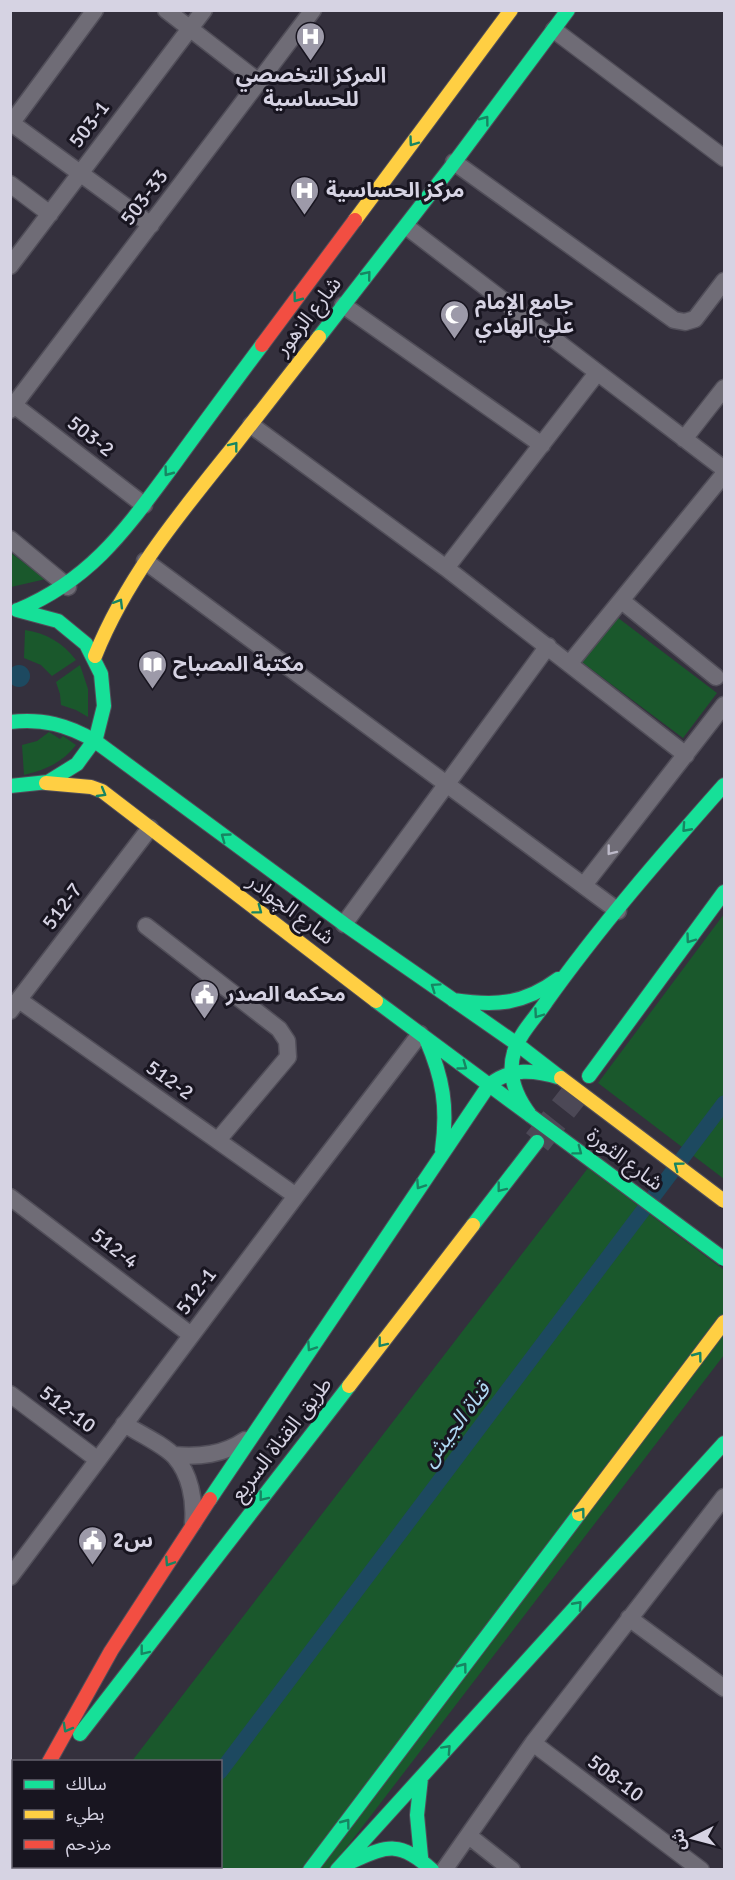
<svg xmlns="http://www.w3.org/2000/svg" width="735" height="1880" font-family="Signika,'Noto Sans Arabic',sans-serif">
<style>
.green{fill:#1a582c}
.water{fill:#1d4960}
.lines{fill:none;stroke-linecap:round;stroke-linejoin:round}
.canal{stroke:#1d4960;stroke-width:15}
.highway-tunnel{stroke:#4c4856;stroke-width:28;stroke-dasharray:28 14;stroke-linecap:butt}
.street-casing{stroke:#514e59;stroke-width:19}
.fast-casing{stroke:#514e59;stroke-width:16}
.slow-casing{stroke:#514e59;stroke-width:16}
.jam-casing{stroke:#514e59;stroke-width:16}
.street{stroke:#6f6c76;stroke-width:16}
.fast{stroke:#16e098;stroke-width:14}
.slow{stroke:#ffcf43;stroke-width:14}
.jam{stroke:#f24e42;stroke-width:14}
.fast-bridge-casing{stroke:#514e59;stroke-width:16;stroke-linecap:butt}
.slow-bridge-casing{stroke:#514e59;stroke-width:16;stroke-linecap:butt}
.fast-bridge{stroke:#16e098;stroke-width:14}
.slow-bridge{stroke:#ffcf43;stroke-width:14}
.oneway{stroke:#178562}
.oneway2{stroke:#bcb9c8}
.labels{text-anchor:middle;stroke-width:6;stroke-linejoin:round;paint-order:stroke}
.poi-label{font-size:21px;font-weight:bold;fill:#d6d3e3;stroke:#181520;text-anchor:start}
.street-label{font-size:21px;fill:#d6d3e3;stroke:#181520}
.water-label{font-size:22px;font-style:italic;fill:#afd8f2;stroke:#181520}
</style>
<rect width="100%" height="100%" fill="#34303d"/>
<path class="green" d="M11 553 46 579 11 587Z
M613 614 717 693 683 738 579 660Z
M25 630C46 633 63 643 76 660L52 676 41 665 24 658Z
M80 665 88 689V717L76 710 61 705 60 694 56 682Z
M49 732 60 739 63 736 76 745C62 763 45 770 24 775L22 745 37 741Z
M724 914V1179L598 1083Z
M588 1168 724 1270V1355L330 1869 49 1870 52 1866H220V1762L132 1761Z"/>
<path class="water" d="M8 676a11 11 0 1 1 22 0a11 11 0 1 1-22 0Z"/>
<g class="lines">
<path class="canal" d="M220 1772 724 1103
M147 1870 149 1866"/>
<path class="highway-tunnel" d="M537 1142 589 1076"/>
<defs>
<path id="street" d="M166 10 259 82
M554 30 724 158
M10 122 151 225
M10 125 95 10
M454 162 674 320 685 322 695 319 724 281
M10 184 50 214
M407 227 724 469
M10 266 204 10
M343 305 542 445
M10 402 144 505
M10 410 313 10
M251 425 446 568 686 755
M684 439 724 388
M10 539 68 587
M145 561 618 911
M446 568 597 373
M622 601 716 677
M570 663 724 474
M584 885 724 705
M344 924 548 646
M146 926 279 1029 287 1041 288 1057 218 1140
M19 1000 296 1196
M10 1011 150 828
M10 1197 191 1335
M10 1394 98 1460
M124 1424C137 1432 166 1446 175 1457 190 1474 195 1500 193 1523
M174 1455C199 1457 223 1455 245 1440
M10 1577 296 1196 420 1034
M629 1618 724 1688
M533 1743 701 1870
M469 1836 512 1870
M444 1870 533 1743 724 1497"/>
<path id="fast" d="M319 337 451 167 568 10
M18 610C94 578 128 526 175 463 204 423 233 384 262 345
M10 722C42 718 68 725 95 741L344 924 517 1044 561 1078
M10 786 48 782 77 764 96 738 104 706 101 674 86 644 58 621 17 610
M453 1000C495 1006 523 1005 558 979
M376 1001 531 1116
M426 1039C443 1078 448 1107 442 1150
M589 1076 724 892
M531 1116C517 1098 507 1075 514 1052 519 1034 536 1017 546 1002 600 926 662 855 724 785
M473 1225 537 1142
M210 1499 489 1085C511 1067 535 1070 561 1078
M80 1734 349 1386
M421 1778 417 1815 421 1857
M10 1826 14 1822
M346 1864C386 1847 397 1838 432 1870
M310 1870 579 1514
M337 1870 724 1443"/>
<path id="slow" d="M355 220 511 10
M95 656C127 577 177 517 230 451 260 413 289 375 319 337
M46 783 91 787 102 791 376 1001
M349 1386 473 1225
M579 1514 724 1322"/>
<path id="jam" d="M262 345 355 220
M49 1762 111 1651 210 1499"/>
</defs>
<use href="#street" class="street-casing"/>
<use href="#fast" class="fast-casing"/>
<use href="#slow" class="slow-casing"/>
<use href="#jam" class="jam-casing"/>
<use href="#street" class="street"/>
<use href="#fast" class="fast"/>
<use href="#slow" class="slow"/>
<use href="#jam" class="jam"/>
<defs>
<path id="fast-bridge" d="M531 1116 724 1259"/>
<path id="slow-bridge" d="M561 1078 724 1201"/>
</defs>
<use href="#fast-bridge" class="fast-bridge-casing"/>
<use href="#slow-bridge" class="slow-bridge-casing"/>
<use href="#fast-bridge" class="fast-bridge"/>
<use href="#slow-bridge" class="slow-bridge"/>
</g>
<defs><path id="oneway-chevron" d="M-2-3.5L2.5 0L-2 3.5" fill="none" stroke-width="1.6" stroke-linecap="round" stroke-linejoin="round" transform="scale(1.5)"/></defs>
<g class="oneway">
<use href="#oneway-chevron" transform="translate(485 120) rotate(-53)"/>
<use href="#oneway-chevron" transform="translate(413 142) rotate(126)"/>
<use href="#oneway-chevron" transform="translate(367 275) rotate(-51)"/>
<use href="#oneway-chevron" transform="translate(297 298) rotate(127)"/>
<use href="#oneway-chevron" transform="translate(234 446) rotate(-52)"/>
<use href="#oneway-chevron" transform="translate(168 472) rotate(127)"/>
<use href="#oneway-chevron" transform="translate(119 603) rotate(-59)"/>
<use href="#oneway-chevron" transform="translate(102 793) rotate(30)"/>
<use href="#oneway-chevron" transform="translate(686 828) rotate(132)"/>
<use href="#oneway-chevron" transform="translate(225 837) rotate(-144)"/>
<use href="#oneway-chevron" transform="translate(258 910) rotate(37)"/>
<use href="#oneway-chevron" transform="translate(690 939) rotate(126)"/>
<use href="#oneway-chevron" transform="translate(435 987) rotate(-145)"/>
<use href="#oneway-chevron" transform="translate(538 1014) rotate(125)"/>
<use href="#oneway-chevron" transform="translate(463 1066) rotate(36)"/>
<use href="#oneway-chevron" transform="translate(578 1151) rotate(37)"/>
<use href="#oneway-chevron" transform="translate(678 1166) rotate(-143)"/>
<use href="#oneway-chevron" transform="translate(420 1185) rotate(124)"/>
<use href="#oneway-chevron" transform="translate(501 1188) rotate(128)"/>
<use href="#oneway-chevron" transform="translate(382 1343) rotate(128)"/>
<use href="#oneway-chevron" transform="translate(311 1347) rotate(124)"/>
<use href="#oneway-chevron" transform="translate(698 1356) rotate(-53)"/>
<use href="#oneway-chevron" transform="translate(263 1497) rotate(128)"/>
<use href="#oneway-chevron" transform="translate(581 1512) rotate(-53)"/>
<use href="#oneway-chevron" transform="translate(169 1562) rotate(123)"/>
<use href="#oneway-chevron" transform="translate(578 1605) rotate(-48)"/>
<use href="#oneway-chevron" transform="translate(144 1651) rotate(128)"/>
<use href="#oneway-chevron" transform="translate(463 1667) rotate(-53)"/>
<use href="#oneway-chevron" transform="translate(67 1728) rotate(119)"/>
<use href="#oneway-chevron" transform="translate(447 1749) rotate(-47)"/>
<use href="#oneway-chevron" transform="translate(346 1823) rotate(-53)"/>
</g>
<use class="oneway2" href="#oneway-chevron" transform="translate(611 851) rotate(128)"/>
<defs>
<symbol id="hospital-pin" viewBox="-11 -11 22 30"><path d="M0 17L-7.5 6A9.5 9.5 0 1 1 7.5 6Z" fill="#9d9aa9" stroke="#181520"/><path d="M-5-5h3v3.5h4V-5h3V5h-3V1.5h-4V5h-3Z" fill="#fff"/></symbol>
<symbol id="mosque-pin" viewBox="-11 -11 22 30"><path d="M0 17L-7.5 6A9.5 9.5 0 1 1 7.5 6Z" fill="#9d9aa9" stroke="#181520"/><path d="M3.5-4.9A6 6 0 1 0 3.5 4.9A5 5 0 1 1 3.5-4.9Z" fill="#fff"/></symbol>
<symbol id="library-pin" viewBox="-11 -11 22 30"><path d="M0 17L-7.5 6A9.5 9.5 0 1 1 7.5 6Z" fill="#9d9aa9" stroke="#181520"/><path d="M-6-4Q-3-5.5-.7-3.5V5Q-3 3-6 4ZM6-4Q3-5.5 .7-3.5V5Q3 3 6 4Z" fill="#fff"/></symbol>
<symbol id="civic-pin" viewBox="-11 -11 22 30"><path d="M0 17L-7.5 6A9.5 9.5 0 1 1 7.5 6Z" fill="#9d9aa9" stroke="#181520"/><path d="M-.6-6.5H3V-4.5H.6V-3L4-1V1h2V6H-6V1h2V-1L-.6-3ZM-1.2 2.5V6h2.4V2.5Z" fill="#fff"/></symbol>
</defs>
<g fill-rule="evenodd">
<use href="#hospital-pin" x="294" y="20" width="33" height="45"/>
<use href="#hospital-pin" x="288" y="174" width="33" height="45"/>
<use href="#mosque-pin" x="438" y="298" width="33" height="45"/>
<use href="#library-pin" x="136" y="648" width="33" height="45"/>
<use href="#civic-pin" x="188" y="978" width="33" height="45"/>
<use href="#civic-pin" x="76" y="1524" width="33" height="45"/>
</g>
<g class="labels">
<g class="poi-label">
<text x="311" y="82" text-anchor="middle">المركز التخصصي<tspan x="311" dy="24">للحساسية</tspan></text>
<text x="326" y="197">مركز الحساسية</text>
<text x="475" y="309">جامع الإمام<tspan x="475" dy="24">علي الهادي</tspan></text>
<text x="173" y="671">مكتبة المصباح</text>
<text x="226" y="1001">محكمه الصدر</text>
<text x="113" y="1547">س2</text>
</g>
<g class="street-label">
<text transform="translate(89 124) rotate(-53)" y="7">503-1</text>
<text transform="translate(144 197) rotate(-53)" y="7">503-33</text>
<text transform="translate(308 316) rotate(-52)" y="7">شارع الزهور</text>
<text transform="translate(91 436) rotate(38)" y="7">503-2</text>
<text transform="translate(62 906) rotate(-53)" y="7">512-7</text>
<text transform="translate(291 909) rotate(37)" y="7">شارع الچوادر</text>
<text transform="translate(170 1080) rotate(35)" y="7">512-2</text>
<text transform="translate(625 1159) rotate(37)" y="7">شارع الثورة</text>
<text transform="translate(115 1248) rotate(37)" y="7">512-4</text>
<text transform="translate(196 1291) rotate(-53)" y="7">512-1</text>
<text transform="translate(68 1409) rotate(37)" y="7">512-10</text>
<text transform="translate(281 1439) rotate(-52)" y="7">طريق القناة السريع</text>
<text transform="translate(616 1778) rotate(37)" y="7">508-10</text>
</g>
<g class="water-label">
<text transform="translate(455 1424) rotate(-53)" y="8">قناة الجيش</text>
</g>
</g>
<rect width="735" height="1880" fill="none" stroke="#d6d3e3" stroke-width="24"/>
<rect x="12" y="1760" width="210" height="108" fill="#181520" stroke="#64616e" stroke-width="1.5"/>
<rect x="24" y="1780" width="30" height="9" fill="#16e098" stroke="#64616e" stroke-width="1.5"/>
<text x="66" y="1790" font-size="18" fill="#d6d3e3">سالك</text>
<rect x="24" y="1810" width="30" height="9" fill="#ffcf43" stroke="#64616e" stroke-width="1.5"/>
<text x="66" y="1820" font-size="18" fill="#d6d3e3">بطيء</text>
<rect x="24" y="1840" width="30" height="9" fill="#f24e42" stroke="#64616e" stroke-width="1.5"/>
<text x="66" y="1850" font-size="18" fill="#d6d3e3">مزدحم</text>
<g transform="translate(693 1838) rotate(264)" stroke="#181520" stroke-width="4.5" paint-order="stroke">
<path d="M0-4.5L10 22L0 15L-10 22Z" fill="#d6d3e3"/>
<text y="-9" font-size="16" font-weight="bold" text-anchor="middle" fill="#d6d3e3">ش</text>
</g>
</svg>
